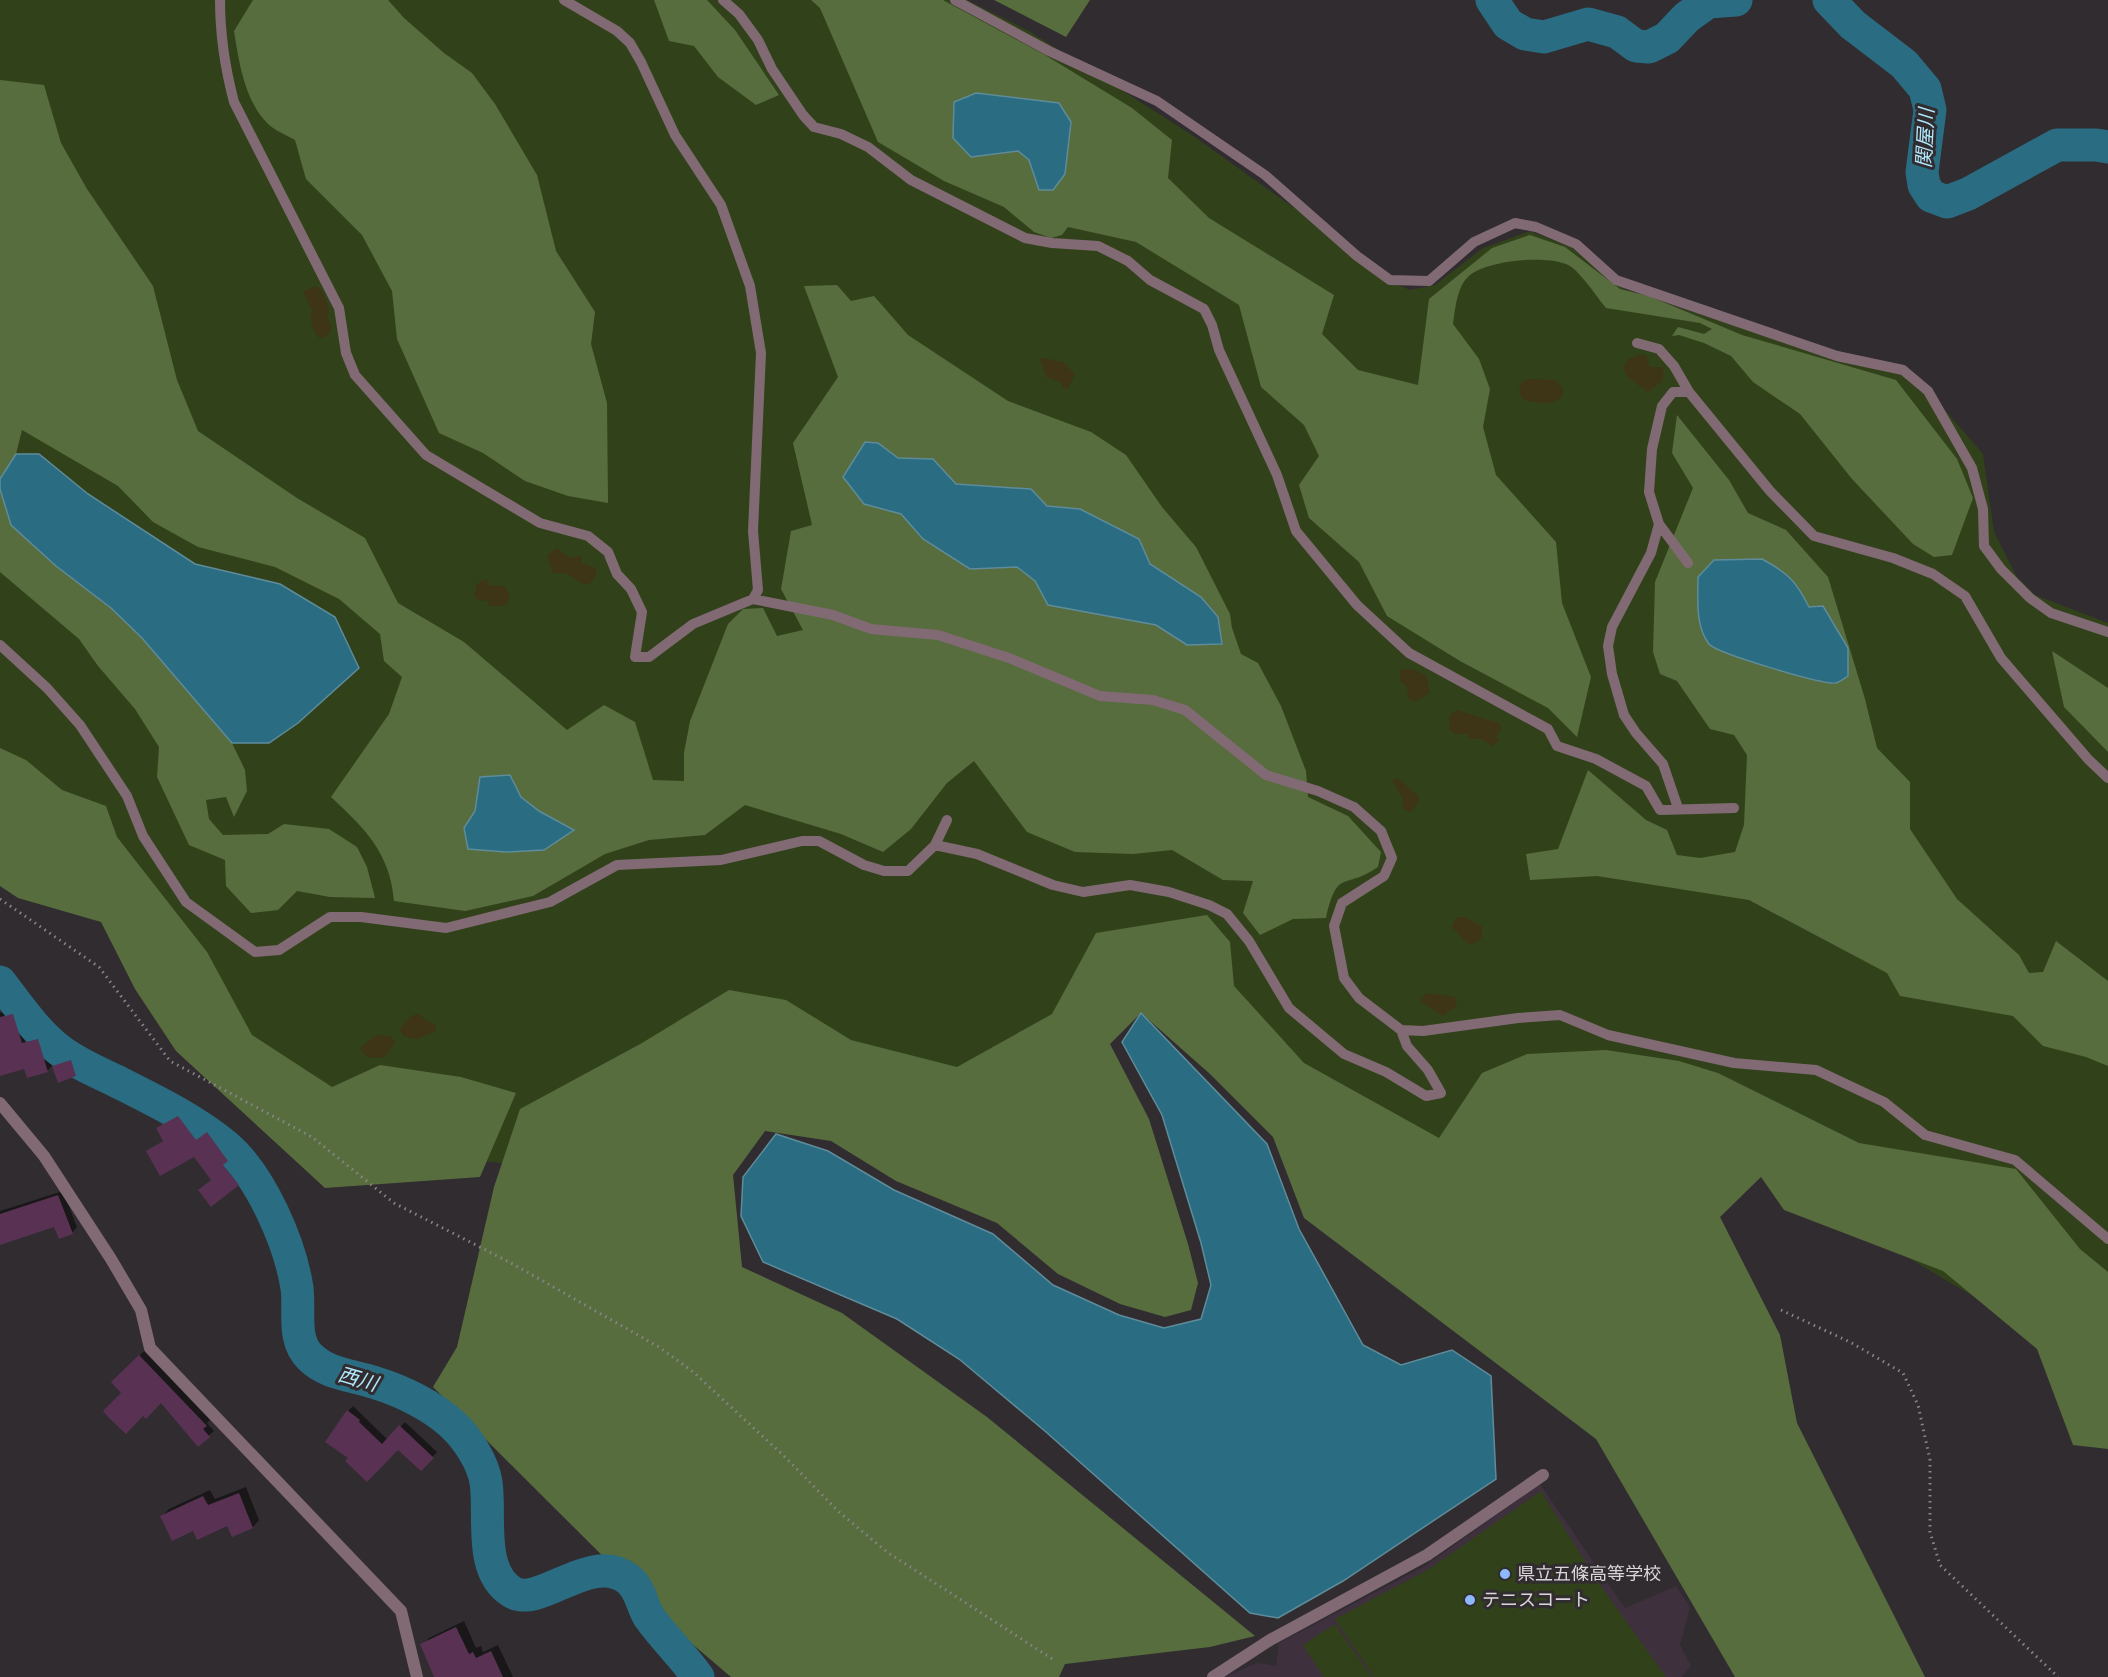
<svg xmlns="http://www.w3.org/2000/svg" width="2108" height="1677" font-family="Lato,'Noto Sans JP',sans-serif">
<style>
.education{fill:#3e303d}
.green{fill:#31421b}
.forest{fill:#576d3e}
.sand{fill:#3d3515}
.water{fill:#2a6c81;stroke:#5f8c9b;stroke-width:1.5}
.shadow{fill:#0007}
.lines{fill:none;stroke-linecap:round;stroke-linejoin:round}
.river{stroke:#2a6c81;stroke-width:33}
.building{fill:#593253}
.path{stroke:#8a8589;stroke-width:3;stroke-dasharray:1.5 4.5;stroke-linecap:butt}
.lane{stroke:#826a74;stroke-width:10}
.street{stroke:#826a74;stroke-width:12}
.poi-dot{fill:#8db9fc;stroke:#312c30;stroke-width:2}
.labels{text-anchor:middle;stroke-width:6;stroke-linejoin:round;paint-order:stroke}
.poi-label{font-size:18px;fill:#dad6d9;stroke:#312c30;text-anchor:start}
.water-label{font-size:20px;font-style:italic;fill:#b2e8fd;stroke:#312c30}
</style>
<rect width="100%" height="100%" fill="#312c30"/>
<path class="education" d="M1540 1484 1625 1608 1676 1586 1690 1607 1680 1645 1691 1666 1682 1677H1224L1257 1663 1276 1666 1279 1643 1425 1566Z"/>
<path class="green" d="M0 0H967L1029 31 1192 135 1304 215 1382 278 1410 290 1435 285 1483 248 1530 231 1571 247 1624 289 1759 334 1907 366 1983 454 1994 532 2017 577 2035 595 2108 623V1376L1763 1172 1395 1181 1143 975 1073 1105 856 1071 519 1165 432 1155 272 1089 88 862 0 854Z
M1541 1491 1598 1582 1666 1677H1374L1335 1619 1429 1569Z
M1335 1624 1372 1677H1324L1303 1645Z"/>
<path class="forest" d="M253 0H388L404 18 444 53 472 73 495 104 537 175 556 251 595 312 591 344 607 403 608 503 568 496 525 481 483 453 439 433 397 339 392 291 362 235 306 179 295 140C286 135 274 130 267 123 244 99 239 62 234 31Z
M654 0H707L735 30 779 95 756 105 718 77 694 46 669 41Z
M811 0H943L1045 55 1132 108 1172 140 1168 178 1209 218 1334 295 1322 334 1358 370 1418 385 1429 299 1492 248 1530 235 1565 247 1620 289 1649 296 1742 335 1896 380 1957 459 1973 498 1952 555 1934 557 1913 544 1852 479 1800 414 1753 382 1731 356 1704 343 1679 335 1672 336 1678 327 1704 334 1712 329 1700 323 1606 308C1597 297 1581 273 1570 266 1551 254 1484 260 1468 277 1457 287 1455 310 1453 324L1479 359 1490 389 1483 427 1496 475 1556 542 1562 603 1591 677 1577 737 1548 708 1460 661 1387 616 1359 562 1309 518 1299 485 1319 456 1304 425 1261 387 1239 305 1136 242 1068 227 1062 235 1051 238 1034 232 1004 207 944 181 878 142 820 8Z
M994 0H1090L1066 37Z
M0 80 44 85 61 143 87 189 153 286 177 380 198 431 297 498 365 538 398 603 464 642 567 730 604 705 635 722 653 780 684 781V753L690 721 728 624 743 609 763 608 777 636 803 630 781 589 791 531 812 525 793 443 838 377 804 286 837 285 851 301 874 296 908 335 1008 401 1091 432 1126 455 1162 507 1196 547 1230 614 1232 628 1241 654 1258 663 1281 706 1306 771 1308 797 1348 816 1381 852 1378 867C1343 891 1338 867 1326 918L1293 919 1260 935 1243 913 1253 881 1223 880 1172 850 1133 854 1075 852 1027 832 974 761 947 783 911 829 883 852 841 834 745 805 705 835 649 840 605 854 533 896 465 911 394 901C390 852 364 828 331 797L389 714 402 677 384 661 380 634 339 599 275 567 198 547 153 522 118 486 22 430 16 454 0 479Z
M1677 415 1729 480 1748 513 1786 530 1828 577 1865 699 1877 748 1910 782V829L1957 899 2019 955 2029 973 2043 972 2056 941 2108 981V1066L2086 1057 2043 1046 2013 1016 1900 996 1887 973 1749 900 1597 876 1530 880 1526 854 1558 849 1588 770 1646 820 1667 830 1677 855 1700 858 1735 852 1744 825 1747 755 1734 735 1710 729 1677 681 1660 674 1653 652 1655 582 1693 488 1672 453Z
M0 489 11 525 56 566 111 608 142 638 232 743 245 770 247 791 234 817 226 797 206 800 209 819 223 835 268 834 284 824 329 829 357 847 367 867 375 898 330 897 297 891 278 910 251 913 226 886 225 860 189 845 157 777 159 747 135 709 98 666 79 639 0 572Z
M2052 651 2108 688V752L2064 707Z
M0 748 26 760 62 790 106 806 117 837 207 952 252 1035 332 1087 380 1065 461 1077 516 1093 480 1177 325 1188 176 1051 135 989 101 922 18 898 0 886Z
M1207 915 1230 942 1234 986 1304 1063 1439 1138 1482 1073 1527 1054 1606 1050 1679 1061 1718 1073 1859 1143 2016 1169 2080 1249 2108 1272V1449L2073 1445 2037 1349 1943 1271 1784 1210 1761 1177 1720 1217 1780 1335 1797 1423 1925 1677H1735L1596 1439 1304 1218 1273 1137 1210 1074 1141 1013 1110 1044 1149 1119 1188 1244 1198 1283 1191 1310 1165 1317 1120 1304 1058 1274 997 1223 896 1181 831 1141 765 1131 733 1175 742 1267 842 1313 987 1417 1255 1636 1210 1647 1065 1664 1059 1677H731L684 1637 433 1387 457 1347 494 1187 520 1109 642 1043 729 990 786 1000 851 1040 957 1067 1052 1014 1096 933Z"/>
<path class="sand" d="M314 286 320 288 329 307 328 318 332 329 325 337 319 338C312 330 309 320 312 310L303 292Z
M1639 355H1646L1650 367H1664L1662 381 1648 392 1626 376 1623 367 1627 360Z
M1044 358 1063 362 1075 374 1068 389 1062 388V383L1046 377 1040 359Z
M1530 379 1556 380 1563 388 1562 397C1548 406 1538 404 1522 399L1519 391 1522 381Z
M557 548 570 558 581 556 582 563 594 567 597 572 592 582 584 585 565 573H553L547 556Z
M486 579 490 585 504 586 510 594 508 603 503 606H489L488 600 479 601 474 596 477 584Z
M1401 669H1411L1426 675 1430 693 1415 702 1409 699 1406 686 1400 681Z
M1456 710 1499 723 1502 728 1496 737 1499 740 1492 746 1481 739H1469L1467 734H1454L1450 730 1449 716Z
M1398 778 1418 796 1419 801 1411 812 1402 809 1403 800 1392 780Z
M1456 917H1466L1482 927V937L1476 943 1468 944 1452 927Z
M1427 993 1455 997 1457 1006 1443 1016 1420 1001Z
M419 1014 427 1021 435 1024 436 1031 416 1039 403 1036 400 1029C406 1021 409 1015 419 1014Z
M376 1035 390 1036 395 1043 384 1057C372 1059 366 1059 360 1048Z"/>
<path class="water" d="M976 93 1059 103 1071 122 1065 174 1053 190H1039L1029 160 1018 151 971 157 953 138 954 102Z
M865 442 878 443 898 458 933 459 956 484 1031 489 1047 506 1080 509 1139 539 1150 564 1201 597 1218 617 1222 644 1187 645 1156 625 1048 605 1035 581 1017 567 970 569 923 539 901 514 864 504 843 477Z
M16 454H39L88 494 195 564 280 584 335 617 359 668 298 723 269 743H232L142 638 111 608 56 566 11 525 0 489V479Z
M1762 559C1788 573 1796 581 1809 607L1823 606 1848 648V676C1845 678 1840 682 1836 683 1823 685 1716 653 1709 644 1695 626 1698 599 1698 577L1714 560Z
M510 775 521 797 539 811 574 830 544 850 506 852 468 849 464 828 475 811 480 777Z
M1141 1013 1267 1144 1299 1229 1363 1345 1401 1365 1452 1350 1491 1376 1496 1479 1343 1581 1278 1618 1250 1613 1046 1432 959 1359 897 1319 763 1262 741 1216 743 1177 776 1134 828 1151 894 1190 993 1234 1053 1285 1119 1315 1164 1328 1201 1319 1211 1285 1201 1243 1162 1115 1122 1042Z"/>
<path class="shadow" d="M19 1008 29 1037 44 1033 54 1067 73 1059 78 1073 76 1075 59 1081 53 1065 47 1071 25 1067 0 1074V1013Z
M183 1112 202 1137 212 1129 232 1155 227 1160 242 1179 238 1183 213 1179 195 1155 148 1151 164 1140 158 1128Z
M63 1191 77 1227 72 1233 55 1225 0 1243V1211Z
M144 1351 210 1420 207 1423 214 1431 198 1445 162 1401 123 1393 113 1382Z
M353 1406 388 1440 405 1422 437 1452 421 1469 398 1448 350 1458 348 1411Z
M246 1487 259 1520 253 1527 228 1524 194 1529 162 1516 169 1509 210 1490 215 1499Z
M464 1621 476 1648 481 1646 483 1652 498 1645 513 1677H435L422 1645 429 1638Z"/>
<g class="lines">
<path class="river" d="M1492 0 1508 24 1525 34 1544 37 1588 24 1617 32 1636 46 1649 47 1667 38 1687 17 1708 2 1736 0
M1829 0 1853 25 1904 64 1925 89 1930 110 1922 172 1924 185 1931 196 1947 202 1968 194 2057 145H2096L2108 147
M0 982C17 1004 35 1031 58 1049 74 1062 97 1072 116 1081 154 1100 193 1119 226 1146 261 1176 290 1243 297 1288 300 1310 292 1340 310 1357 328 1375 353 1375 376 1383 402 1391 433 1406 453 1425 468 1439 483 1463 486 1482 491 1515 478 1571 512 1592 540 1609 591 1550 628 1579 641 1589 641 1604 649 1617 664 1638 683 1656 698 1677"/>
</g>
<path class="building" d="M13 1014 22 1043 38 1039 48 1072 27 1078 24 1069 0 1076V1017Z
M71 1060 76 1076 58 1083 52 1066Z
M178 1116 196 1140 207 1132 228 1161 223 1165 239 1185 211 1207 198 1190 211 1180 194 1157 160 1176 146 1151 163 1141 156 1128Z
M58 1195 73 1234 59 1239 54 1227 0 1245V1214Z
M139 1355 207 1426 203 1429 210 1437 198 1447 161 1403 146 1419 143 1416 126 1434 107 1416 103 1411 121 1393 111 1382Z
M347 1410 360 1420 359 1422 382 1444 399 1425 434 1458 421 1471 398 1450 367 1482 345 1461 348 1458 325 1442Z
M239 1493 253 1528 232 1537 227 1526 197 1540 193 1531 172 1541 160 1516 203 1496 208 1505Z
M456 1627 469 1654 473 1652 476 1658 491 1651 503 1677H434L420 1644Z"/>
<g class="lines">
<path class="path" d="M0 899 99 967 170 1061 312 1137 394 1203 513 1264 659 1347 692 1371 784 1456 839 1512 887 1552 1054 1660
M1781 1310 1850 1342 1903 1373 1918 1405 1930 1460V1532L1940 1565 2058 1677"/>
<path class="lane" d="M220 0C220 35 225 68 234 102L339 308 346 353 355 375 426 455 540 523 588 536 608 552 617 574 631 589 642 612 635 657H649L693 624 753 599 833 615 871 629 938 635 1009 658 1100 696 1153 700 1185 710 1266 775 1318 791 1354 807 1381 831 1392 858 1384 876 1342 903 1334 926 1344 978 1359 998 1401 1030 1423 1031 1518 1018 1560 1015 1608 1035 1734 1063 1816 1070 1884 1102 1925 1135 2015 1160 2108 1239
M564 0 617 31 630 43 641 62 675 135 721 205 750 286 761 353 753 531 758 590 753 599
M723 0 739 14 758 40 772 69 803 115 814 127 841 134 868 147 911 180 1025 238 1052 243 1098 246 1128 261 1150 280 1204 309 1212 325 1219 350 1277 475 1296 531 1357 605 1409 653 1548 729 1557 746 1596 759 1646 786 1660 810 1734 808
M955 0 1049 51 1157 101 1265 175 1357 256 1390 280 1429 281 1474 242 1515 223 1536 227 1576 244 1616 280 1837 356 1903 370 1928 391 1972 468 1983 509 1984 546 2001 569 2030 598 2051 613 2108 632
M1637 343 1659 349 1674 366 1689 392 1770 491 1814 536 1893 558 1933 574 1965 596 2001 658 2088 759 2108 778
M1659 524 1651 553 1612 627 1608 646 1612 674 1624 715 1636 733 1663 764 1678 808
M1688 563 1659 524 1649 492 1652 449 1662 406 1673 392H1689
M0 645 47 688 80 725 127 796 143 836 186 902 255 952 279 950 330 917H361L446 928 550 902 617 865 721 860 802 841H819L864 865 884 871H908L935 845 947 820
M935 845 977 854 1053 885 1083 892 1130 885 1169 892 1209 905 1227 914 1249 941 1289 1008 1344 1054 1386 1072 1426 1096 1441 1093 1428 1070 1407 1046 1401 1030"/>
<path class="street" d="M0 1103 44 1156 111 1259 141 1310 150 1348 401 1611 417 1677
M1213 1677 1270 1640 1427 1555 1543 1475"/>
</g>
<g class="poi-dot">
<circle cx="1505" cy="1574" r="6"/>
<circle cx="1470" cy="1600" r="6"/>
</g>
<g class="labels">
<g class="poi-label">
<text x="1517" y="1580">県立五條高等学校</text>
<text x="1482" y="1606">テニスコート</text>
</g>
<g class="water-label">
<text transform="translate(1925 138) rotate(-87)" y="7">関屋川</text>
<text transform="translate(358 1379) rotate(16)" y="7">西川</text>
</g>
</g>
</svg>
